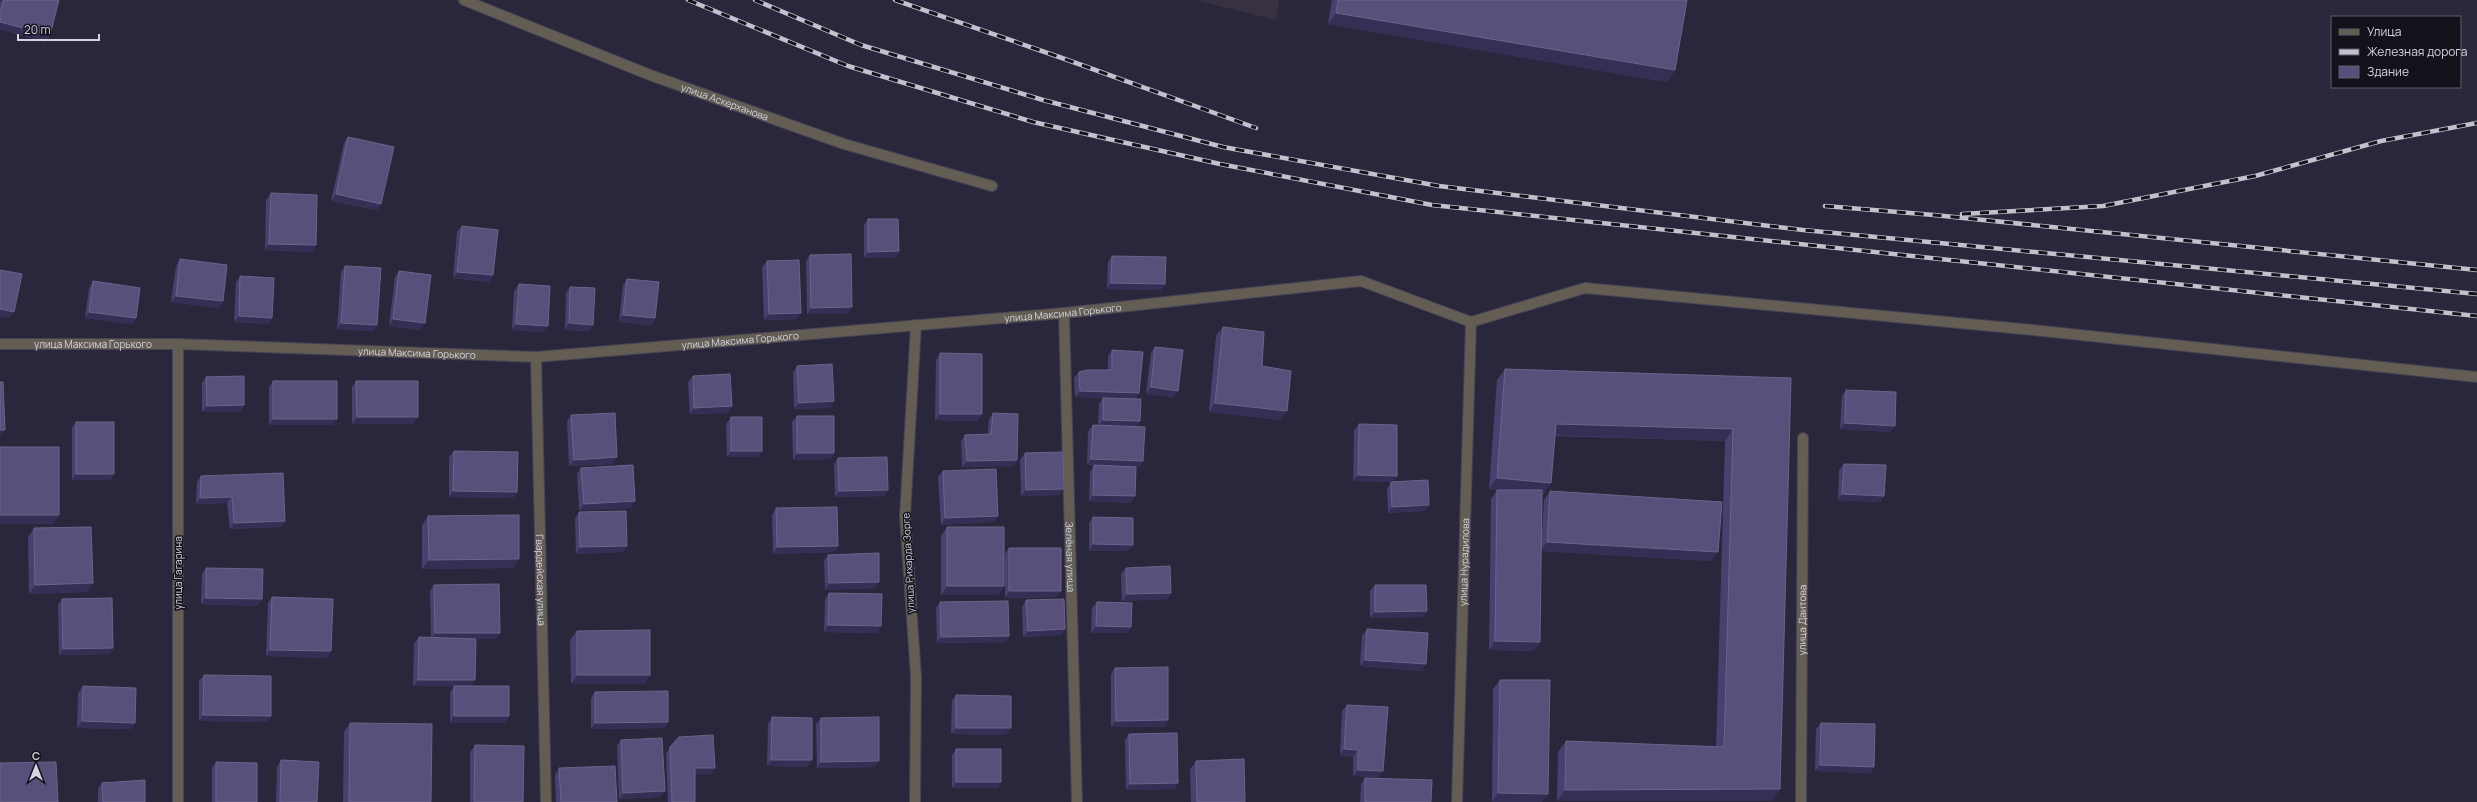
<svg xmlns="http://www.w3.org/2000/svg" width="2477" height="802" font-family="Manrope,sans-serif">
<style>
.industrial{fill:#383142}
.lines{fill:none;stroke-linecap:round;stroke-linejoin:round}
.minor-casing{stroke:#454356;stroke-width:12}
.minor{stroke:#635d53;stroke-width:10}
.rail-casing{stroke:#c2c1cf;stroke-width:4.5}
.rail{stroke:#13121b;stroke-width:3;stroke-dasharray:9;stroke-linecap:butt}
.wall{fill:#48406e}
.shaded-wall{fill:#362f55}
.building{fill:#58507a;stroke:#6b648a}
.labels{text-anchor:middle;stroke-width:3;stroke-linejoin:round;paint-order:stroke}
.street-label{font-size:10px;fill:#d4d3e1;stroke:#13121b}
</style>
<rect width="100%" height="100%" fill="#2a273c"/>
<path class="industrial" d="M1195 0H1279L1276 20Z"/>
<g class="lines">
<defs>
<g id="minor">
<path id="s1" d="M464 0 650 75 844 144 992 186"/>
<path id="s2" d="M1064 313 1077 802"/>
<path d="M1471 322 1585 288 2033 330 2477 377"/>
<path id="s3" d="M0 344H178L536 357 1064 313 1361 281 1471 322"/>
<path id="s4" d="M536 357 546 802"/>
<path d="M178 802V344"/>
<path d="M915 802 916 677 905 516 916 325"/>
<path id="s5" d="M1457 802 1471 322"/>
<path id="s6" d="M1801 802 1803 438"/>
</g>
</defs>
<use href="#minor" class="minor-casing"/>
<use href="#minor" class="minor"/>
<defs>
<path id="rail" d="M688 0 848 66 1033 122 1220 164 1432 205 2477 316
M755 0 861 45 1043 100 1223 147 1439 186 1803 230 2477 294
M895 0 1062 58 1256 128
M1825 206 1934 215 2477 270
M1962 214 2103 206 2255 176 2381 141 2477 123"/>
</defs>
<use href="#rail" class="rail-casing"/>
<use href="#rail" class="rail"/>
</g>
<path class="wall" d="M1 0H59L50 35 45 42 0 29V3Z
M1332 0H1687L1675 70 1667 82 1328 24Z
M348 137 377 210 331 201 344 143Z
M271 193 312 252 265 250 266 200Z
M868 219 899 251 895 258H864V225Z
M462 226 493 275 489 282 453 278 457 232Z
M810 255 848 314H807L806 261Z
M1112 256 1165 284 1161 290 1107 289 1108 262Z
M180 259 223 301 219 308 171 302 176 266Z
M767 261 797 319 764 320 762 267Z
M345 266 377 325 373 331 337 329 341 272Z
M399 271 425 323 420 330 389 326 395 277Z
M240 276 272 318 268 324 234 322 236 283Z
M627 279 655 318 651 325 619 322 623 285Z
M93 281 136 318 132 324 85 318 89 288Z
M519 284 543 332 512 330 514 291Z
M570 287 593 325 589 331 565 330 566 293Z
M1223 327 1281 420 1209 412 1216 336Z
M1155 347 1174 397 1146 394 1151 353Z
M1112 350 1135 399 1136 427 1143 461 1139 467H1136L1135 496 1130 503 1089 501 1090 472 1094 465 1107 466 1087 465 1088 431 1093 425H1098L1099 404 1103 398 1075 397 1074 378 1079 372 1108 370V357Z
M940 353 982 414 977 421 935 420 936 360Z
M797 366 834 401 830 408 794 409 793 372Z
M1505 369 1791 378 1772 801H1557L1558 752 1566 741 1716 747 1725 441 1555 436 1551 483 1543 495 1542 494V532L1544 500 1550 491 1712 561 1541 551 1534 651 1489 650 1491 499 1497 490 1489 489 1497 380Z
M693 376 732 406 728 413 690 414 688 382Z
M206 377 244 405 240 412H202V383Z
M273 381 333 425H269V387Z
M356 381 418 417 413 424H352V387Z
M1846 390 1890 432 1840 429 1842 396Z
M993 413 1017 460 1013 466 962 467 961 441 965 435 988 434 989 419Z
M571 415 613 464 569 466 567 422Z
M797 416 834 453 830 459 793 460 792 422Z
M731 417 758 457H727L726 424Z
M76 422 114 474 110 480H72V428Z
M1359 424 1397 476 1392 482 1353 481 1354 430Z
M454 451 517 492 513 498 449 497V457Z
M1025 453 1060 495 1021 496 1020 460Z
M838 458 884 496 835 497 834 464Z
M1844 464 1884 496 1880 502 1838 500 1839 470Z
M581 468 631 508 579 510 577 474Z
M943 471 998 516 994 522 941 525 938 477Z
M201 476 285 521 281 527 230 529 227 503 196 504 197 482Z
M1391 482 1425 511 1388 513 1387 489Z
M776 508 838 546 834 552 773 554 772 515Z
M579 512 627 546 623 552 576 554 575 519Z
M428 516 513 568 422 569V525Z
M1093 517 1128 551H1089V523Z
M947 527 1004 586 998 595H941V536Z
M34 528 87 592 29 594 28 537Z
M1009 548 1061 591 1056 597 1005 598V554Z
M828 555 879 582 875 588 825 590 824 561Z
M206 568 262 599 257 606 201 604 202 574Z
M1126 568 1171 593 1167 599 1122 601 1121 574Z
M434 585 500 633 495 639H476L471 686 509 716 505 723H450V693L454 686H413L414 644 419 637 431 638 430 591Z
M1375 585 1427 611 1422 617 1370 618V591Z
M829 593 881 626 877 633 824 632 825 599Z
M272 597 331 651 327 658 266 656 268 603Z
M62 599 109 654 59 655 58 605Z
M1026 600 1065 629 1061 635 1023 637 1022 607Z
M940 602 1009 636 1005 642 937 643 936 608Z
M1097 602 1131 627 1127 633H1091L1092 608Z
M1367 629 1422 671 1360 666 1362 636Z
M577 631 650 675 644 684H571L570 640Z
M1115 668 1168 720 1164 727H1111V674Z
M204 675 271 716 266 722 199 721V681Z
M1500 680 1542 802H1492L1493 689Z
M83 686 135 723 131 729 77 728 78 693Z
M595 692 668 722 664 728 591 729V698Z
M956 695 1006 735 951 734 952 701Z
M1347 705 1378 777 1353 776V757L1340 755 1342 711Z
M772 717 807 767 767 766 768 724Z
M821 718 875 767 817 768 816 724Z
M350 723 431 802H343L344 732Z
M1821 723 1874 767 1870 773 1815 771 1816 729Z
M1129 734 1178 783 1174 789 1126 790 1125 740Z
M621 740 660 797 619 799 617 746Z
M475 745 523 802H470V752Z
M670 747 715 768 711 774H695V802H668L666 754Z
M956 749 1001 782 997 788H952V755Z
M281 760 317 802H276L277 767Z
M1196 761 1245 802H1191L1190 770Z
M216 762 257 802H212V768Z
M559 768 617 802H556L555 775Z
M1365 778 1431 802H1360L1361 784Z
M102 783 145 802H98V789Z"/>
<path class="shaded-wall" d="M1336 13 1675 70 1667 82 1328 24Z
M0 22 50 35 45 42 0 29Z
M336 194 381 204 377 210 331 201Z
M269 244 316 245 312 252 265 250Z
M899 251 895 258H864L868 252Z
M457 272 493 275 489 282 453 278Z
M1111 283 1165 284 1161 290 1107 289Z
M176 296 223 301 219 308 171 302Z
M852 307 848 314H807L811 308Z
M0 309 14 312 9 318 0 316Z
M89 312 136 318 132 324 85 318Z
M801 313 797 319 764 320 769 314Z
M623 315 655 318 651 325 619 322Z
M239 316 272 318 268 324 234 322Z
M393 319 425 323 420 330 389 326Z
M341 323 377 325 373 331 337 329Z
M569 323 593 325 589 331 565 330Z
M516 324 548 326 543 332 512 330Z
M1151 387 1178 391 1174 397 1146 394Z
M1080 391 1139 393 1135 400 1075 397Z
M834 401 830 408 794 409 799 403Z
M1215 403 1287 411 1281 420 1209 412Z
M244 405 240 412H202L207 406Z
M732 406 728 413 690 414 694 408Z
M940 414H982L977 421 935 420Z
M357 417H418L413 424H352Z
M273 419H337L333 425H269Z
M1103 420 1140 421 1136 427 1098 426Z
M1845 423 1895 426 1890 432 1840 429Z
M1556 424 1733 429 1725 441 1548 435Z
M0 430H5L0 437Z
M731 451H762L758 457H727Z
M797 453H834L830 459 793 460Z
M617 457 613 464 569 466 574 460Z
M1091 459 1143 461 1139 467 1087 465Z
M1017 460 1013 466 962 467 967 461Z
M76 474H114L110 480H72Z
M1358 475 1397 476 1392 482 1353 481Z
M1497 478 1551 483 1543 495 1489 489Z
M1064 489 1060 495 1021 496 1026 490Z
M888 490 884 496 835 497 839 491Z
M453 491 517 492 513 498 449 497Z
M1842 494 1884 496 1880 502 1838 500Z
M1093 495 1135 496 1130 503 1089 501Z
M232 497 227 503 196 504 200 498Z
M635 501 631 508 579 510 584 504Z
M1429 505 1425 511 1388 513 1392 507Z
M0 515H59L53 524H0Z
M998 516 994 522 941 525 945 518Z
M285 521 281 527 230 529 234 523Z
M1547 542 1718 552 1712 561 1540 551Z
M1093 544 1133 545 1128 551H1089Z
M627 546 623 552 576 554 580 547Z
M838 546 834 552 773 554 777 547Z
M519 559 513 568 422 569 429 560Z
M879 582 875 588 825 590 829 583Z
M93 583 87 592 29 594 35 585Z
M947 586H1004L998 595H941Z
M1009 591H1061L1056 597 1005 598Z
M1171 593 1167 599 1122 601 1127 594Z
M206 598 262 599 257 606 201 604Z
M1427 611 1422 617 1370 618 1375 612Z
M828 625 881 626 877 633 824 632Z
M1096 626 1131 627 1127 633H1091Z
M1065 629 1061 635 1023 637 1028 631Z
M435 633H500L495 639 431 640Z
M1009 636 1005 642 937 643 941 637Z
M1495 641 1540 642 1534 651 1489 650Z
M113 648 109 654 59 655 63 649Z
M270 650 331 651 327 658 266 656Z
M1365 660 1426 664 1422 671 1360 666Z
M577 675H650L644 684H571Z
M418 680H475L471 687 413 686Z
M203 715 271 716 266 722 199 721Z
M454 716H509L505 723H450Z
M1168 720 1164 727H1111L1116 721Z
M82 721 135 723 131 729 77 728Z
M668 722 664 728 591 729 595 723Z
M956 728H1011L1006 735 951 734Z
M1344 749 1358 750 1353 757 1340 755Z
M771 760H812L807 767 767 766Z
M879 761 875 767 817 768 821 762Z
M1820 765 1874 767 1870 773 1815 771Z
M695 768H715L711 774 690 775Z
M1358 770 1383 771 1378 777 1353 776Z
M956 782H1001L997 788H952Z
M1178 783 1174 789 1126 790 1130 784Z
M1780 789 1772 801H1557L1565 790Z
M665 791 660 797 619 799 623 793Z
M1498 793 1548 794 1542 802H1492Z"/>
<path class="building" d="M4 0H59L50 35 0 22V13Z
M1338 0H1687L1675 70 1336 13Z
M348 137 394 147 381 204 336 194Z
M271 193 317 195 316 245 269 244Z
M868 219H898L899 251 868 252Z
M462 226 498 230 493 275 457 272Z
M851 254 852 307 811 308 810 255Z
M1112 256 1166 257 1165 284 1111 283Z
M180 259 227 265 223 301 176 296Z
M799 260 801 313 769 314 767 261Z
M345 266 381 268 377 325 341 323Z
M0 270 22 274 14 312 0 309Z
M399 271 431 275 425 323 393 319Z
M240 276 274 278 272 318 239 316Z
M627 279 659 282 655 318 623 315Z
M93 281 140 288 136 318 89 312Z
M519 284 550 286 548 326 516 324Z
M570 287 595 288 593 325 569 323Z
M1223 327 1264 332 1262 366 1291 371 1287 411 1215 403Z
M1155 347 1183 350 1178 391 1151 387Z
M1112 350 1143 352 1139 393 1080 391 1079 372 1087 370H1112Z
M940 353 982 354V414H940Z
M832 364 834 401 799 403 797 366Z
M1505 369 1791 378 1780 789 1565 790 1566 741 1724 747 1733 429 1556 424 1551 483 1497 478Z
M730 374 732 406 694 408 693 376Z
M244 376V405L207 406 206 377Z
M273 381H337V419H273Z
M356 381H418V417H357Z
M0 382H3L5 430H0Z
M1846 390 1896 392 1895 426 1845 423Z
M1103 398 1141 399 1140 421 1103 420Z
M615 413 617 457 574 460 571 415Z
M993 413 1018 414 1017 460 967 461 965 435 991 434Z
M797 416H834V453H797Z
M731 417H762V451H731Z
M76 422H114V474H76Z
M1359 424 1397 425V476L1358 475Z
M1093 425 1145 427 1143 461 1091 459Z
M0 447H59V515H0Z
M454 451 518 452 517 492 453 491Z
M1063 452 1064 489 1026 490 1025 453Z
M887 457 888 490 839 491 838 458Z
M1844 464 1886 465 1884 496 1842 494Z
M633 465 635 501 584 504 581 468Z
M1094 465 1136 467 1135 496 1093 495Z
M996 469 998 516 945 518 943 471Z
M283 473 285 521 234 523 232 497 200 498 201 476Z
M1428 480 1429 505 1392 507 1391 482Z
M1497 490H1542L1540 642 1495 641Z
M1550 491 1722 502 1718 552 1547 542Z
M837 507 838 546 777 547 776 508Z
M626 511 627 546 580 547 579 512Z
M519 515V559L429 560 428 516Z
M1093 517 1133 518V545L1093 544Z
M91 527 93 583 35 585 34 528Z
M947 527H1004V586H947Z
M1009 548H1061V591H1009Z
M879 553V582L829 583 828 555Z
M1170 566 1171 593 1127 594 1126 568Z
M206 568 263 569 262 599 206 598Z
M499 584 500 633H435L434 585Z
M1375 585H1426L1427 611 1375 612Z
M829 593 882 594 881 626 828 625Z
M272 597 333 599 331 651 270 650Z
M112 598 113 648 63 649 62 599Z
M1064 599 1065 629 1028 631 1026 600Z
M1008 601 1009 636 941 637 940 602Z
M1097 602 1132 603 1131 627 1096 626Z
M1367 629 1428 633 1426 664 1365 660Z
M650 630V675H577V631Z
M419 637 476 639 475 680H418Z
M1168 667V720L1116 721 1115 668Z
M204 675 271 676V716L203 715Z
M1500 680H1550L1548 794 1498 793Z
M83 686 136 688 135 723 82 721Z
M454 686H509V716H454Z
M668 691V722L595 723V692Z
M956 695 1011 696V728H956Z
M1347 705 1388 707 1383 771 1358 770V750L1344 749Z
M772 717 812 718V760H771Z
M879 717V761L821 762V718Z
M350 723 432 724 431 802H349Z
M1821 723 1875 724 1874 767 1820 765Z
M1177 733 1178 783 1130 784 1129 734Z
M713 735 715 768H695V802H672L670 747 679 737Z
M662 738 665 791 623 793 621 740Z
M475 745 524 746 523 802H474Z
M956 749H1001V782H956Z
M1244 759 1245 802H1197L1196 761Z
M281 760 319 762 317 802H280Z
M56 762 58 802H0V763Z
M216 762 257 763V802H216Z
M615 766 617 802H561L559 768Z
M1365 778 1432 780 1431 802H1365Z
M145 780V802H103L102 783Z"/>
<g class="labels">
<g class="street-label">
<text dy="4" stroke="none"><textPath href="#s1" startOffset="280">улица Аскерханова</textPath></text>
<text dy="4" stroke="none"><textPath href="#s3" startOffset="1065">улица Максима Горького</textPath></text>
<text dy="4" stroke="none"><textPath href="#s3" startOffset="741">улица Максима Горького</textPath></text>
<text dy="4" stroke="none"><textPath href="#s3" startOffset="93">улица Максима Горького</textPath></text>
<text dy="4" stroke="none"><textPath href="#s3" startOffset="417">улица Максима Горького</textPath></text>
<text dy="4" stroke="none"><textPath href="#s2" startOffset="244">Зелёная улица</textPath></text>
<text dy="4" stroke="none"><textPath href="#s5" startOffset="240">улица Нурадилова</textPath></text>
<text transform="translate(908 563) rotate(-93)" y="4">улица Рихарда Зорге</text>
<text transform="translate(178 573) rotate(-90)" y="4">улица Гагарина</text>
<text dy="4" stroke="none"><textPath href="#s4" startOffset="223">Гвардейская улица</textPath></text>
<text dy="4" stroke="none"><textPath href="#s6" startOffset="182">улица Даитова</textPath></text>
</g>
</g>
<rect x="2331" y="16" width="130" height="72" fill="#13121b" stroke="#605f6a"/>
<rect x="2339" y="29" width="20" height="6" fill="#635d53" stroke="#605f6a"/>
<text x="2367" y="36" font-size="12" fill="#d4d3e1">Улица</text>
<rect x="2339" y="49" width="20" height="6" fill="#c2c1cf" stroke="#605f6a"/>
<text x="2367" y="56" font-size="12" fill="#d4d3e1">Железная дорога</text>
<rect x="2339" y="66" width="20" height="12" fill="#58507a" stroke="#605f6a"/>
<text x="2367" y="76" font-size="12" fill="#d4d3e1">Здание</text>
<g transform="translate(36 766)" stroke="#13121b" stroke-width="3" paint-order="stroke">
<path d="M0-3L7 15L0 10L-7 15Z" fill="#d4d3e1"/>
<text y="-6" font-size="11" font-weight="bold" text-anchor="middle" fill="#d4d3e1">С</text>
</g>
<path d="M18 34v6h81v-6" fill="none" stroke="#d4d3e1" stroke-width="2"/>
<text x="24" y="34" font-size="12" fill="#d4d3e1" stroke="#13121b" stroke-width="3" paint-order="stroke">20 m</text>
</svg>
